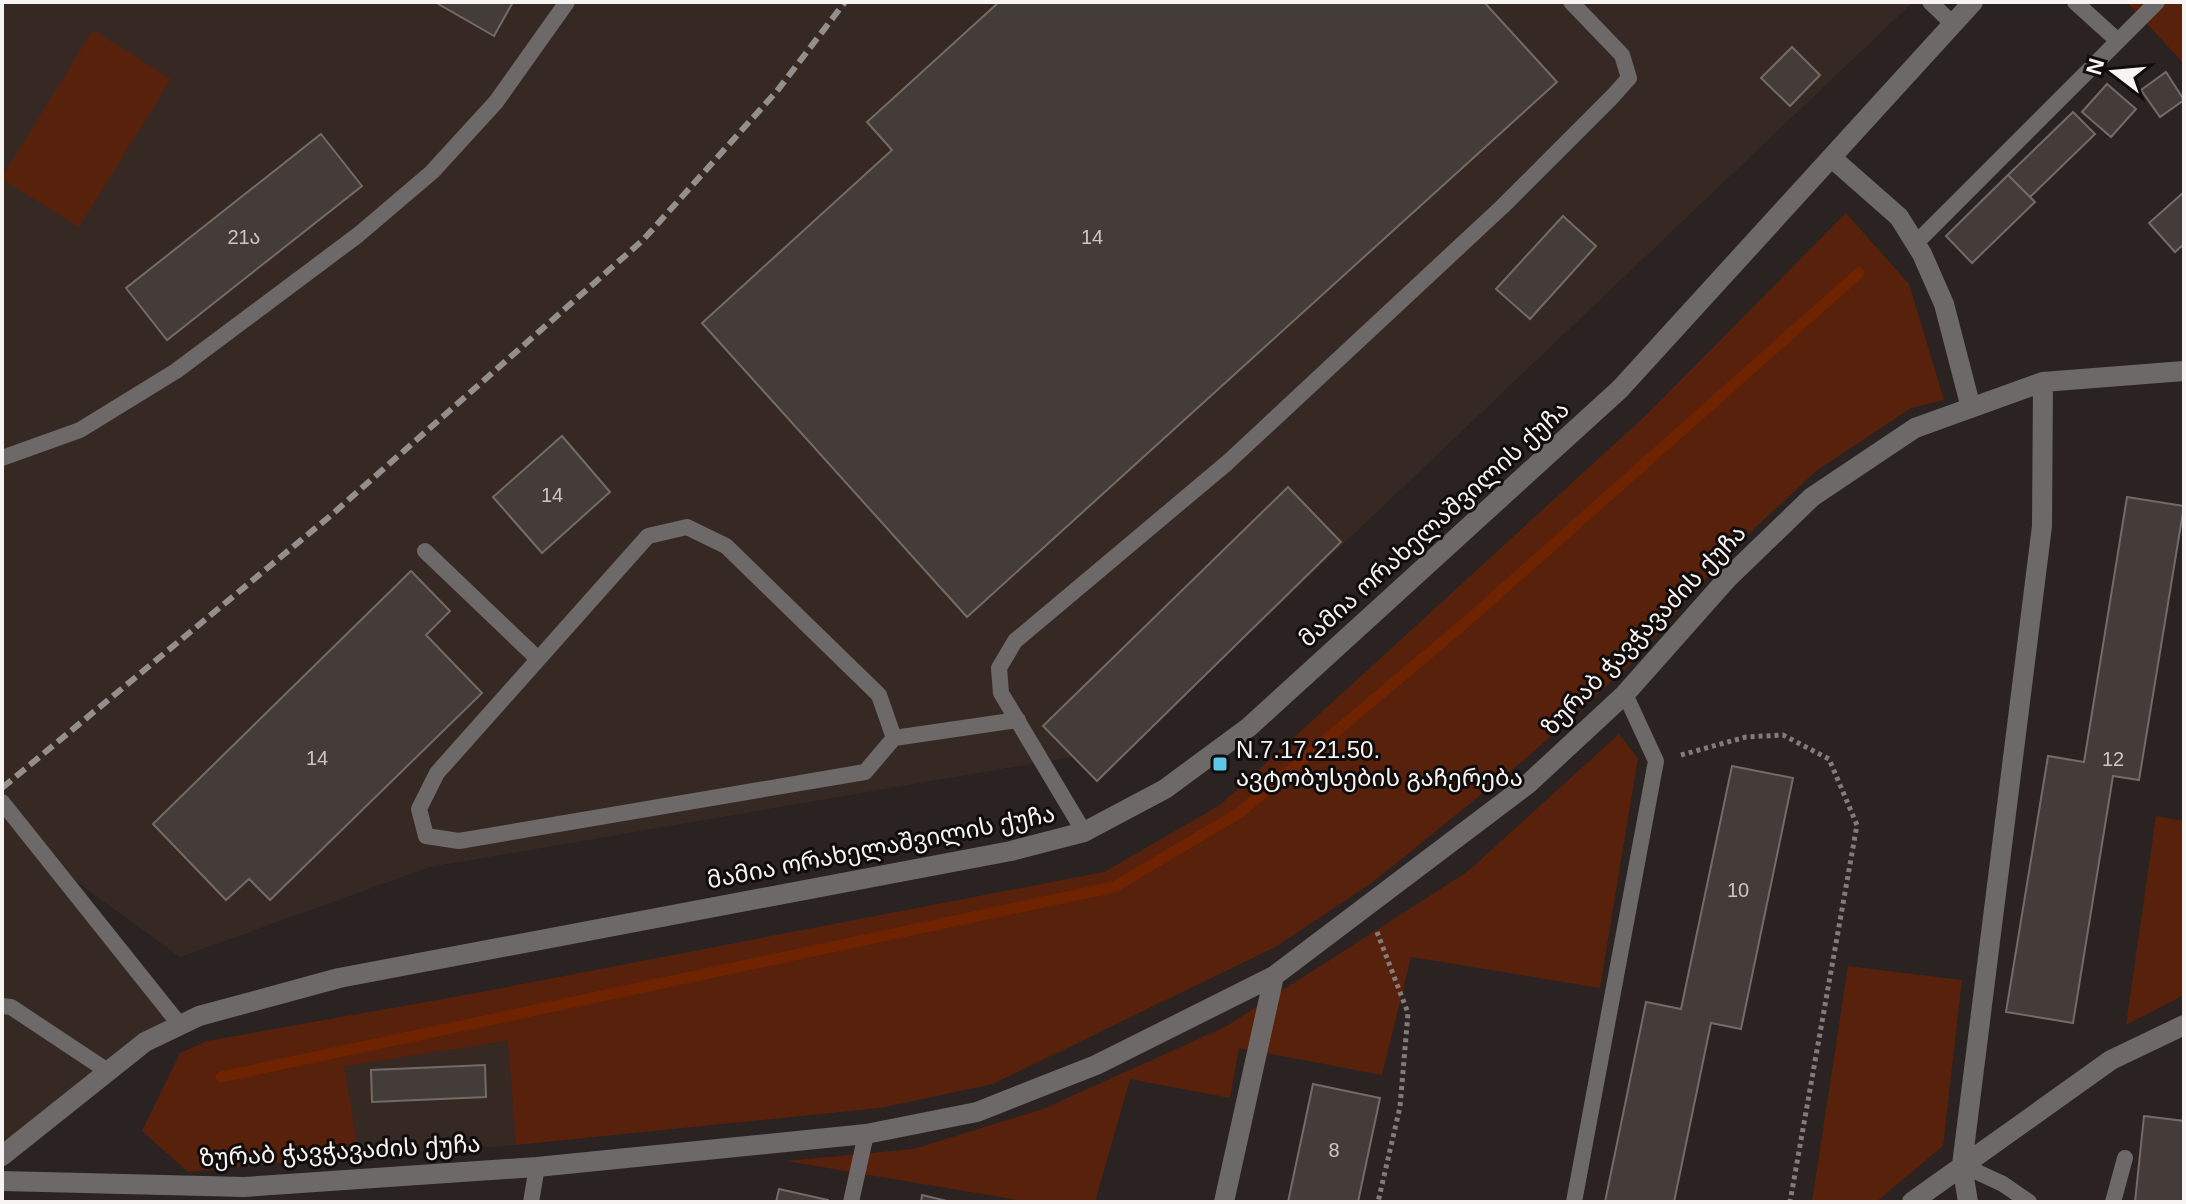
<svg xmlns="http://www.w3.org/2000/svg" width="2186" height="1204" font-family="Helvetica,'Noto Sans Georgian',sans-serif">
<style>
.built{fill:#362924}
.green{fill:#58210b}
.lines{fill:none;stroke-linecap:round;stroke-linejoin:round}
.stream{stroke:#6f2301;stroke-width:11}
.building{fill:#433c39;stroke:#736b68;stroke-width:2}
.path{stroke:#817c7a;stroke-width:5;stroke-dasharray:4 4;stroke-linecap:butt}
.service{stroke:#6d6968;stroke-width:16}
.minor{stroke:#6d6968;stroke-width:20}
.tertiary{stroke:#6d6968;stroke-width:20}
.rail{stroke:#948f8d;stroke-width:6;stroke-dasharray:12 6;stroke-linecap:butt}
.poi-dot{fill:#5cc7e7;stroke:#100d0c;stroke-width:3}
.labels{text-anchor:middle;stroke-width:6;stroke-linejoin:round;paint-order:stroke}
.number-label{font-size:20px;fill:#cbc6c4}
.street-label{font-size:24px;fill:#f8f4f2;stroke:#100d0c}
.poi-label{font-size:24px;fill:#f8f4f2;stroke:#100d0c;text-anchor:start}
</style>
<rect width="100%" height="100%" fill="#2a2321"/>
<path class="built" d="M2 2H1913L1130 747 430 867 180 957 52 864 180 1025 2 1156Z
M509 1041 516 1145 359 1155 343 1066Z"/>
<path class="green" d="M2127 2H2184V64Z
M93 30 171 79 79 227 2 179V177Z
M1846 213 1909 284 1944 400 1911 408 1816 471 1729 552 1632 663 1524 760 1374 881 1277 946 993 1084 880 1108 516 1145 508 1041 344 1066 359 1155 188 1172 142 1131 180 1053 207 1041 481 992 1104 872 1220 805 1645 416Z
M1619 734 1638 758 1600 988 1411 957 1382 1075 1239 1048 1230 1098 1130 1079 1095 1202H1030L786 1161 913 1149 1043 1109 1225 1027 1467 872Z
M2156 816 2184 821V995L2126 1025Z
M1848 966 1962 980 1943 1146 1876 1202H1812Z"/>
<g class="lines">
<path class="stream" d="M221 1077 1114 887 1239 813 1465 623 1859 273"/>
</g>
<path class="building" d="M435 2H513L494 36Z
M999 2H1484L1557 82 967 617 702 323 892 150 867 122Z
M1792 47 1820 75 1790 106 1761 78Z
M2166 72 2184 100 2160 117 2141 90Z
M2107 84 2136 109 2111 137 2082 112Z
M2073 112 2095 134 2030 197 2008 175Z
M321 134 362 186 167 340 126 288Z
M2008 175 2035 202 1972 263 1946 236Z
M2184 192V244L2175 252 2149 223Z
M1563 216 1596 246 1530 319 1496 289Z
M562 436 610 492 542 553 493 497Z
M1288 487 1341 542 1097 781 1043 726Z
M2127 497 2184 506 2139 780 2113 776 2073 1023 2006 1012 2048 756 2084 762Z
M411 571 450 611 426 635 482 693 270 900 249 879 226 900 153 824Z
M1732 766 1793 778 1741 1029 1711 1023 1674 1202H1605L1646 1002 1681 1009Z
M485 1065 486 1097 372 1102 371 1070Z
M1313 1084 1380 1098 1358 1202H1288Z
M2144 1116 2184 1121V1202H2135Z
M779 1189 828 1200V1202H776Z
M922 1195 951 1202H921Z"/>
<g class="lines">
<path class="path" d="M1681 755 1746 737 1783 735 1829 759 1857 825 1790 1202
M1377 932 1408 1013 1400 1107 1378 1202"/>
<path class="service" d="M1930 2 1953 24
M2075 2 2118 41
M1916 243 2157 2
M2 458 80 430 176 371 358 235 432 172 496 102 567 2
M687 527 726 546 879 695 894 738 865 772 459 841 426 836 419 809 437 773 648 536Z
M425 551 538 659
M894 738 1018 720
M2 802 180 1025
M1084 832 1001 693 999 668 1015 641 1227 463 1503 206 1612 97 1629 78 1622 55 1571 2
M2 1006 11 1007 109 1072
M1962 1165 2003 1184 2029 1202
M531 1202 537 1167
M851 1202 866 1134
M1574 1202 1656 761 1625 694
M2113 1202 2125 1158"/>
<path class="minor" d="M1832 158 1899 217 1922 254 1944 304 1971 408
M2 1181 244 1187 537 1167 866 1134 977 1112 1096 1065 1274 976 1528 784 1625 694 1727 579 1812 497 1915 428 2043 382 2184 371
M1224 1202 1274 976
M1912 1202 2111 1060 2184 1025
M1968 1202 1962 1165 2042 526 2043 382"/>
<path class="tertiary" d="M2 1156 145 1042 199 1016 339 978 1011 851 1084 832 1165 789 1249 727 1620 389 1973 2"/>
<path class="rail" d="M2 788 329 517 643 240 777 91 845 2"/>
</g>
<rect class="poi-dot" x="1212" y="756" width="16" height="16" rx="4"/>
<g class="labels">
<g class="number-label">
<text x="244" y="244">21ა</text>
<text x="1092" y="244">14</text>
<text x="552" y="502">14</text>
<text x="317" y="765">14</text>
<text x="2113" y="766">12</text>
<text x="1738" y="897">10</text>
<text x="1334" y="1157">8</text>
</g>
<g class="street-label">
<text transform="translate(1434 524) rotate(-42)" y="8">მამია ორახელაშვილის ქუჩა</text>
<text transform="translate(1644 630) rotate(-46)" y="8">ზურაბ ჭავჭავაძის ქუჩა</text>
<text transform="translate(881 847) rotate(-11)" y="8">მამია ორახელაშვილის ქუჩა</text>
<text transform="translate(340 1151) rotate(-3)" y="8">ზურაბ ჭავჭავაძის ქუჩა</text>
</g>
<g class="poi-label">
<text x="1236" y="758">N.7.17.21.50.<tspan x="1236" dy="28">ავტობუსების გაჩერება</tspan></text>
</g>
</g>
<rect width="2186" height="1204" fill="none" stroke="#f8f4f2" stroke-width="8"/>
<g transform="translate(2114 72) rotate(286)" stroke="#100d0c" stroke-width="6" paint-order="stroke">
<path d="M0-6L14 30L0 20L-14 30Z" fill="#f8f4f2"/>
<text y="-12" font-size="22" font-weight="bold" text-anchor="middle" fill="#f8f4f2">N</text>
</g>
</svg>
